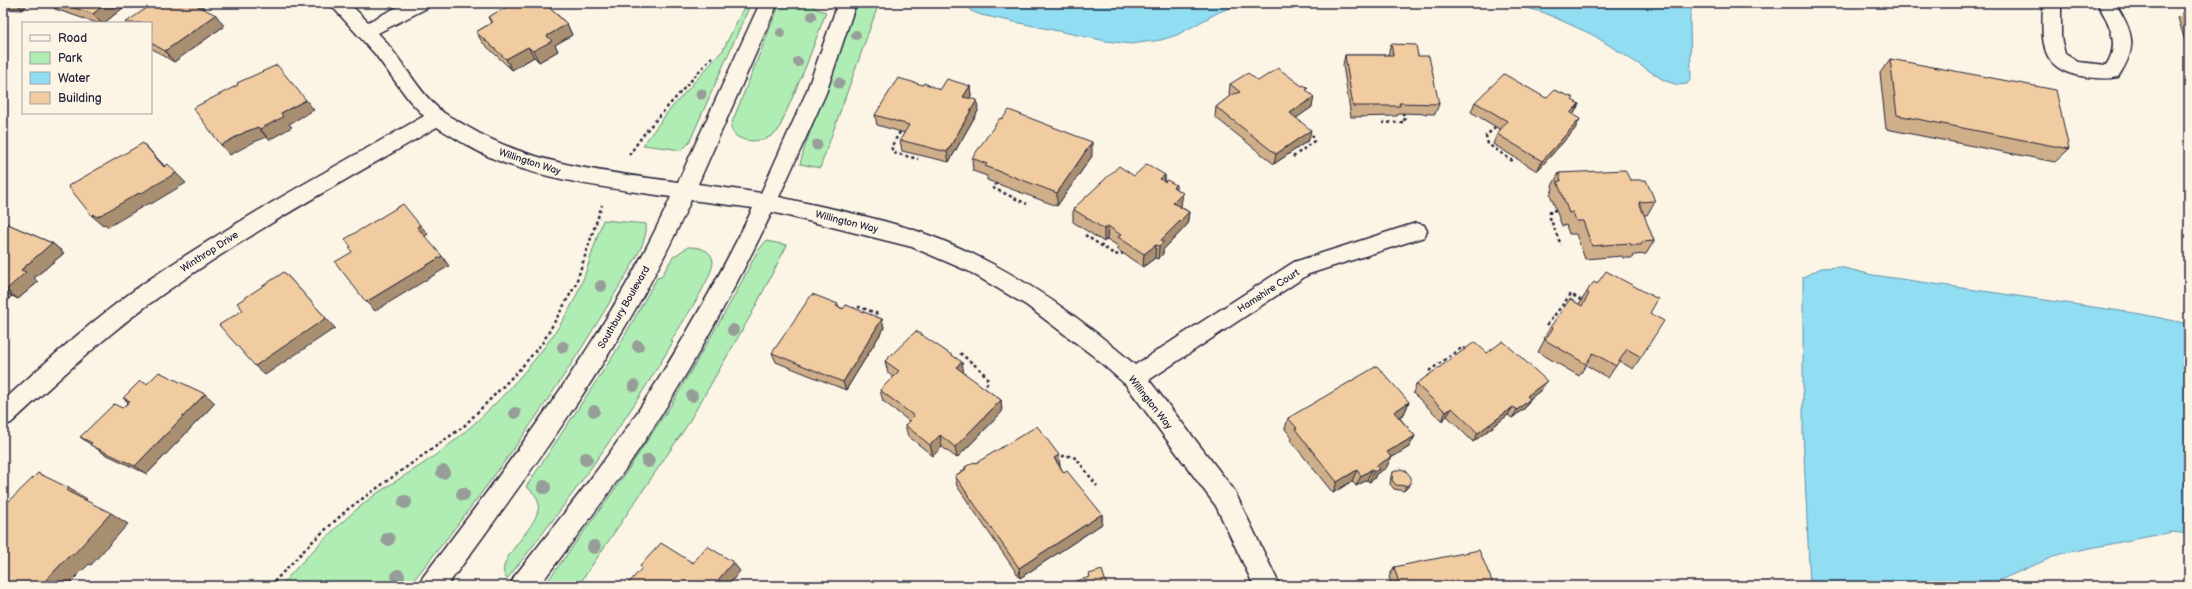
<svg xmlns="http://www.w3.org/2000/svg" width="2192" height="589" font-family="'Balsamiq Sans',sans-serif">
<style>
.green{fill:#afedb4;stroke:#688878}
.water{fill:#91ddf2;stroke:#6592a9}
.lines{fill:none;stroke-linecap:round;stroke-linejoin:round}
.minor-casing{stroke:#22223b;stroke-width:3}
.path{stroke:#22223b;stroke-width:2.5;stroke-dasharray:3 3;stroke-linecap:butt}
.minor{fill:#fcf5e5;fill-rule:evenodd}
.tree{fill:#979d98}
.wall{fill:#cfaf8a;stroke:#22223b}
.shaded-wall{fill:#a98f71;stroke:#22223b}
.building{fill:#f1cca1;stroke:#22223b}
.labels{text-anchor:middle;stroke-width:4;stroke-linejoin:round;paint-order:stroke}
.street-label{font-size:10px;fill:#22223b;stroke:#fcf5e5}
</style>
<rect width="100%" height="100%" fill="#fcf5e5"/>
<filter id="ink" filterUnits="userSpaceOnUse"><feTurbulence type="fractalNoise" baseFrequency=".025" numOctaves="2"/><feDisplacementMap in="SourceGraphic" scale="8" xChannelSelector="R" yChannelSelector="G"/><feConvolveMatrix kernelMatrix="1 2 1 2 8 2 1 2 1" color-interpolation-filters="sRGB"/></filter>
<g filter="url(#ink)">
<path class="green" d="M746 3H751L689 143 682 150 643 145 667 113 723 50Z
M780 3H811L816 9 826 12 806 66 778 131C775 133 771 137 767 138 754 144 731 141 731 125Z
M857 3H879L820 168 800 164 805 146Z
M603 220 646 224C649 242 626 274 617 290 556 394 485 492 409 586H280C309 554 341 520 376 494 396 480 417 469 437 454 484 420 540 361 569 310 585 282 592 250 603 220Z
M766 241 787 245 751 315 686 427 578 586H544L617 486 671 405 731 302 757 252Z
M688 247C698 247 711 249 713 261 714 276 680 326 671 341L673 342C624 425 567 504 507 579 486 556 569 513 526 487L615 353 657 278 661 277 673 257Z"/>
<path class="water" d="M965 3H1244L1219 12 1177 35 1161 40 1131 44 1106 41 981 15 971 11Z
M1510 3H1692L1690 18 1691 79 1687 84 1678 85 1665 81 1593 35 1545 13Z
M1840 267 1873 275 2141 314 2189 324V534L2172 532 2060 554 1986 586H1810L1803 433V277L1821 268Z"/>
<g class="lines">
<defs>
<path id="minor" d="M329 3H349L368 22 405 3H429L427 8 378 33C402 58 417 92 444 113 451 118 460 122 468 127 532 165 606 172 678 182L760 3H778L698 184 761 193 806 93 838 3H856L826 93 779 197C827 208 877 217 923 233 1002 261 1072 310 1135 365L1294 262 1416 223 1424 225 1427 231 1424 237 1309 274 1149 380 1234 490 1280 586H1254L1216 506 1126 385 1092 355 1026 305 968 271 912 247 772 212C735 289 694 365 647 437 614 488 576 537 539 586H510L514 577C554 526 595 476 631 422 676 354 717 282 753 208L691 200C629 340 537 463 447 586H419L423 577C514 456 608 336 671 197 615 189 558 182 504 163 480 154 458 140 437 127 344 181 250 232 163 294 109 332 60 378 11 423L3 426V401C49 359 96 317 147 281 236 220 331 169 424 116L409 100 375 54Z
M2043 3H2061V38L2065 54 2078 62 2106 65C2121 43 2109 23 2097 3H2115C2134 33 2138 47 2118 77 2106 80 2093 78 2081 76 2038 69 2042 39 2043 3Z"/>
</defs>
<use href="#minor" class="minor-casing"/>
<path class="path" d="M1382 123 1405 122 1403 113
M1495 127 1486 136 1488 144 1514 162
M900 132 891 147 894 153 918 159
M629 155 646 131 712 57
M1293 157 1314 141 1313 136 1308 132
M997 183 993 188 1027 204
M1556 210 1550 211V218L1561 245
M1085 235 1114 254 1120 255 1123 253
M852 309 860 307 878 314
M1547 325 1571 294 1582 301
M960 353 982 371 988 380 985 390
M1429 371 1463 347 1467 351
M1057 460 1065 455 1076 458 1097 486
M270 586 312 542 348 509 464 426 520 369 543 342 575 286 602 205"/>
<use href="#minor" class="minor"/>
</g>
<g class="tree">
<circle cx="812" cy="16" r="5"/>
<circle cx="781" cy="33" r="5"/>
<circle cx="856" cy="35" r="5"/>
<circle cx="798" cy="62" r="5"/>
<circle cx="839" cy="83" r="5.5"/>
<circle cx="701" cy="94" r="5.5"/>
<circle cx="817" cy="145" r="5.5"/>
<circle cx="601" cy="286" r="6"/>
<circle cx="733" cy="330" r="6"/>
<circle cx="638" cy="346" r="6"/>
<circle cx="563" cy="347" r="6"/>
<circle cx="634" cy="386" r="6"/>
<circle cx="692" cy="396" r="6"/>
<circle cx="594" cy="411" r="6"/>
<circle cx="515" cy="413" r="6"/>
<circle cx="586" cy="459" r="7"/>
<circle cx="648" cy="461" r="7"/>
<circle cx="443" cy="472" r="7"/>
<circle cx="544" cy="487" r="7"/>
<circle cx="463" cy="494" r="7"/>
<circle cx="405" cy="502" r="7"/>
<circle cx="388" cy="539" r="7"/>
<circle cx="594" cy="547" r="7"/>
<circle cx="398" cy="576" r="7"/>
</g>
<path class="wall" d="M3 3H28L23 10 3 9Z
M49 3H129L104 23H97L55 9Z
M547 5 567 24 572 35 555 45 558 51 539 62 534 57 512 70 482 42 476 32 491 23 488 17Z
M2189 7V51H2188L2178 18Z
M205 9V10L224 26 174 62 151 48V23Z
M1391 44 1418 56 1439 104 1435 114 1398 113 1397 116 1351 117 1343 65 1345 55H1388Z
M1890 59 2069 149 2055 162 1886 129 1880 73Z
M1258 81 1307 92 1312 107 1296 118 1309 140 1274 164 1215 117 1216 107 1230 96 1229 95 1230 84Z
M970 86 971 96 970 98 978 111 949 162 902 151 900 140 905 133 877 125 875 115 940 90Z
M1546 98 1572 101 1579 104 1573 115 1575 129 1537 171 1493 144 1497 134 1501 130 1471 112 1475 102Z
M1092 156 1057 206 987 180V176L973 171 972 158Z
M1559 173 1630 180 1655 201 1647 215H1643L1654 241 1646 254 1634 255 1633 258H1623L1622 256 1585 259 1576 234H1569L1566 225 1562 226 1550 194 1553 189 1552 186Z
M1165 175V182L1176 185V189L1181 206V207L1189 212 1187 225 1163 250V254L1158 259 1155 258 1143 267 1118 250V246L1107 239 1104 242 1073 222V209L1134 176Z
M3 222 52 243 64 253 34 278 38 282 18 299 12 296 3 303Z
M1587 292 1650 313 1641 357 1633 369 1619 361 1608 378 1586 365 1579 376 1538 352 1545 339 1544 338 1551 326 1579 304Z
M838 304 839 307 841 308 882 319 884 328 846 390 776 362 772 353Z
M1487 353 1541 390 1530 399 1525 408 1512 418 1508 415 1473 442 1447 416 1442 421 1413 393 1416 384Z
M885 361 963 373 1001 400 1002 412 957 458 942 447 933 456 908 436 905 425 909 421 883 401 880 390 893 377 888 373Z
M147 384 215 403 147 474 103 453 80 437 122 408 128 402 123 398Z
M1409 402 1404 414 1399 417 1415 436 1409 447 1391 458 1386 468 1376 474 1374 479 1369 482 1367 480 1356 486 1352 481 1333 493 1291 441 1292 438 1285 429 1288 418Z
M976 463 1060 466 1064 473 1102 514V524L1020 578 957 486 955 476 965 469V467Z
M1393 472 1411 483 1408 487 1404 491 1394 489 1390 484 1391 476Z
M1394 567 1494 586H1392L1389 577Z"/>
<path class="shaded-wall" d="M16 3H28L23 10Z
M106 3H129L104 23H101L93 14Z
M191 3H200L205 9 200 13Z
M216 15 224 26 174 62 165 51Z
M567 24 572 35 555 45 558 51 539 62 533 51 547 36Z
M528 47 534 57 512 70 506 59Z
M970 86 971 96 965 107 963 97Z
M1314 97 1312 107 1288 124 1290 113Z
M306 100 314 110 289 124 292 127 269 140 260 129 281 113Z
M977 100 978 111 949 162 947 152Z
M1579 104 1574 114 1565 123 1570 113Z
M1580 119 1575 129 1537 171 1542 161Z
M258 127 267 137 254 142 230 155 221 145 245 132Z
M1311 130 1309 140 1274 164 1276 154Z
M1092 142V156L1057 206V193Z
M143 143 173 175 176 173 186 183 151 204 149 203 108 227 105 224 103 225 92 216 139 193 164 167Z
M1165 175 1164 188 1160 179Z
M1183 193 1181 206 1172 216 1173 203Z
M1189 212 1187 225 1163 250V254L1158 259 1159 246 1161 240Z
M420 225 428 234 424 237 417 227Z
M1108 226 1107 239 1104 242V229Z
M52 243 64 253 34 278 38 282 18 299 6 290 21 270Z
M1156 245 1155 258 1143 267 1144 254Z
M442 256 449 266 375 311 366 302Z
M284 272 335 328 265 375 255 366Z
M3 290 12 296 3 303Z
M882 319 884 328 846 390 843 382Z
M962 362 964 374 956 367Z
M1547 381 1541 390 1522 405 1527 396Z
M205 394 215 403 147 474 135 466Z
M1530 399 1525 408 1512 418 1517 410Z
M1001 400 1002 412 957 458 955 447Z
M1409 402 1404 414 1389 423 1394 412Z
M1513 407 1508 415 1473 442 1478 433Z
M1452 408 1447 416 1442 421 1446 412Z
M940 435 942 447 933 456 930 445Z
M1415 436 1409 447 1391 458 1386 468 1376 474 1374 479 1369 482 1376 466 1387 452Z
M1059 455 1060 466 1054 458Z
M1372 469 1367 480 1356 486 1361 476Z
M1357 470 1352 481 1333 493 1337 482Z
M1411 483 1408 487 1404 491 1406 486Z
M69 488 87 499 85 501 67 491Z
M111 513 128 524 91 565 89 564 67 586H40Z
M1102 514V524L1020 578 1019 568Z
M733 562 740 571 728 586 718 580Z"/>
<path class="building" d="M59 3H106L93 14Z
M154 3H192L216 15 165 51 151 43V23H125Z
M514 3H544L567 24 547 36 552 41 533 51 528 47 506 59 476 32 493 22 488 17Z
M1391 44 1416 45 1418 56H1429L1439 104 1399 103 1400 106H1353L1345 55H1393Z
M1890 59 2056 90 2069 149 1897 115Z
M277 65 306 100 281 113 283 117 260 129 258 127 245 132 221 145 193 108 238 85 237 83Z
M1278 68 1302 86 1304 85 1308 89 1306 90 1314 97 1290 113 1311 130 1276 154 1216 107 1231 95 1240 92 1230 84 1248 73 1258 81Z
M1504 74 1546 98 1554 90 1574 98 1572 100 1579 104 1570 113 1580 119 1542 161 1497 134 1507 121 1475 102Z
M898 78 923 85 924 83 940 90 947 79 970 86 963 97 977 100 947 152 900 140 909 125 875 115Z
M1009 110 1092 142 1057 193 985 166 987 164 972 158 1000 118 1002 119Z
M143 143 164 167 168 164 176 173 140 194 139 193 97 217 94 214 92 216 68 186Z
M1147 164 1165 175 1160 179 1165 182 1167 180 1176 185 1173 187 1183 193 1173 203 1189 212 1161 240 1164 242 1159 246 1156 245 1144 254 1118 237 1121 235 1108 226 1104 229 1073 209 1119 166 1134 176Z
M1625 170 1630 180H1646L1655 201 1639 202 1654 241 1642 242 1641 245H1631L1630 243 1592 246 1583 221H1576L1573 212 1569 213 1557 181H1561L1559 173Z
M403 204 420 225 417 227 442 256 366 302 335 262 352 252 349 248 351 247 345 239Z
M3 222 52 243 21 270 26 272 6 290 3 288Z
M1606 271 1658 299 1650 313 1664 321 1641 357 1627 349 1616 366 1593 353 1586 364 1545 340 1553 328 1551 326 1570 299 1582 306 1589 294 1587 292 1589 288 1594 282 1597 284Z
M284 272 326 318 255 366 219 325 243 310 237 303Z
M812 294 838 304 836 306 841 308 843 309 846 305 882 319 843 382 772 353Z
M916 331 962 362 956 367 1001 400 955 447 940 435 930 445 905 425 914 416 880 390 899 371 885 361Z
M1503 341 1547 381 1527 396 1530 399 1517 410 1513 407 1478 433 1452 408 1446 412 1416 384 1475 342 1487 353Z
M1377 366 1409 402 1394 412 1415 436 1387 452 1391 457 1376 466 1379 469 1374 472 1372 469 1361 476 1357 470 1337 482 1295 429 1297 428 1288 418Z
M159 372 205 394 135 466 90 445 92 443 80 437 114 404 122 408 130 401 123 398 140 381 147 384Z
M1037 426 1059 455 1054 458 1064 473 1067 471 1102 514 1019 568 955 476 966 469 965 467 974 462 976 463Z
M1401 469 1406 471 1411 477V483L1406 486 1396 485 1392 480 1393 472Z
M38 473 69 488 67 491 111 513 73 555 71 554 40 586H6L3 584V507Z
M661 543 693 563 707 546 733 562 718 580 728 586H626L642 568 640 566Z
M1479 550 1494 586H1400L1394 567Z
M1102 570 1107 586H1060L1090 577 1089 574Z"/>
</g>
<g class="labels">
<g class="street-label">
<text transform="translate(530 161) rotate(18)" y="4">Willington Way</text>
<text transform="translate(847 221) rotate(14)" y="4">Willington Way</text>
<text transform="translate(209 251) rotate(-33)" y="4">Winthrop Drive</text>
<text transform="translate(1268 290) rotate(-33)" y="4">Hamshire Court</text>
<text transform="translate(623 307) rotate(-60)" y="4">Southbury Boulevard</text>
<text transform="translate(1151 402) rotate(52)" y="4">Willington Way</text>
</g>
</g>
<rect width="2192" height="589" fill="none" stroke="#fcf5e5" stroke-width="16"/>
<rect x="8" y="8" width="2176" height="573" fill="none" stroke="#22223b" stroke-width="1.5" filter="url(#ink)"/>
<rect x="22" y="22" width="130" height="92" fill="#fcf5e5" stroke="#a5a1a1"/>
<rect x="30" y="35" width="20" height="6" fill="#fcf5e5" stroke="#a5a1a1"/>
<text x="58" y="42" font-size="12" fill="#22223b">Road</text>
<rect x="30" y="52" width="20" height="12" fill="#afedb4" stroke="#a5a1a1"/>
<text x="58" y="62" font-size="12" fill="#22223b">Park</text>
<rect x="30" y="72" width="20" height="12" fill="#91ddf2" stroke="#a5a1a1"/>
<text x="58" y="82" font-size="12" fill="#22223b">Water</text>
<rect x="30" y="92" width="20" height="12" fill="#f1cca1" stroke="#a5a1a1"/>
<text x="58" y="102" font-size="12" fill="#22223b">Building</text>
</svg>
